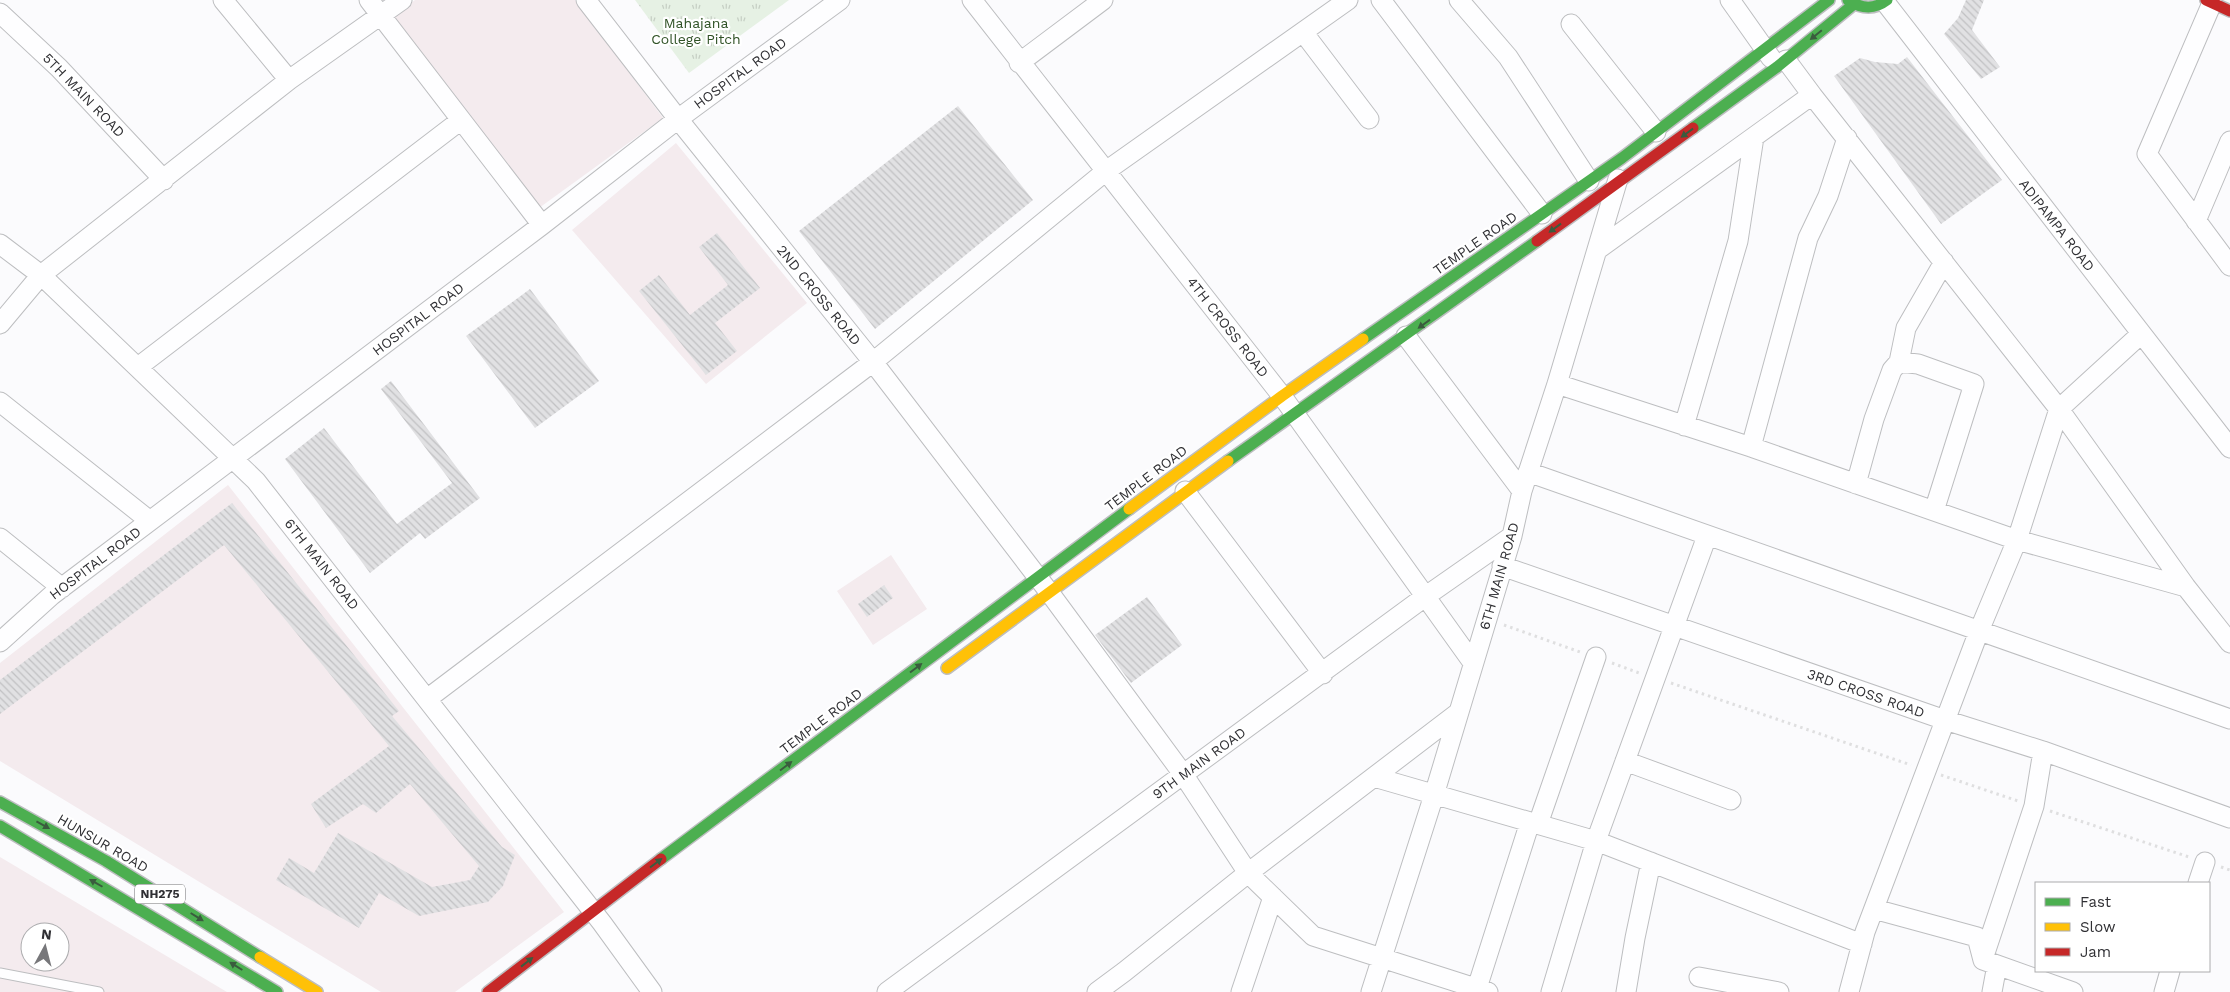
<svg xmlns="http://www.w3.org/2000/svg" width="2230" height="992" font-family="'Work Sans',sans-serif">
<style>
.education{fill:#f4ebee;fill-rule:evenodd}
.grass{fill:url(#grass-tufts)}
.building{fill:url(#building-back-hatch)}
.lines{fill:none;stroke-linecap:round;stroke-linejoin:round}
.lane-casing{stroke:#bdbec0;stroke-width:11}
.street-casing{stroke:#bdbec0;stroke-width:21}
.fast-casing{stroke:#bdbec0;stroke-width:14}
.slow-casing{stroke:#bdbec0;stroke-width:14}
.jam-casing{stroke:#bdbec0;stroke-width:14}
.path{stroke:#dfdfe0;stroke-width:3;stroke-dasharray:2.5 4;stroke-linecap:butt}
.lane{stroke:#fefeff;stroke-width:9}
.street{stroke:#fefeff;stroke-width:19}
.fast{stroke:#4caf50;stroke-width:11}
.slow{stroke:#ffc107;stroke-width:11}
.jam{stroke:#c62828;stroke-width:11}
.oneway{fill:#3a5c3e}
.labels{text-anchor:middle;stroke-width:4.5;stroke-linejoin:round;paint-order:stroke}
.shield{fill:#fff;stroke:#6e6e71;stroke-width:1}
.shield-label{font-size:12px;font-weight:bold;fill:#303034}
.park-label{font-size:14px;fill:#305226;stroke:#fff}
.street-label{font-size:14px;fill:#303034;stroke:#fff}
</style>
<defs>
<pattern id="grass-tufts" width="24" height="20" patternUnits="userSpaceOnUse" patternTransform="scale(1.25)"><rect width="24" height="20" fill="#e6f1e4"/><path d="M3 7l-1-3M5 7V3M7 7l1-3M15 17l-1-3M17 17v-4M19 17l1-3" fill="none" stroke="#c6cfc4"/></pattern>
<pattern id="building-back-hatch" width="6" height="6" patternUnits="userSpaceOnUse" patternTransform="scale(1.25)"><rect width="6" height="6" fill="#e1e1e3"/><path d="M-1 5l2 2M0 0l6 6M5-1l2 2" fill="none" stroke="#c1c1c3"/></pattern>
</defs>
<rect width="100%" height="100%" fill="#fbfbfd"/>
<path class="education" d="M415 0H575L663 118 539 208 391 18Z
M676 143 807 303 706 384 572 230Z
M228 485 564 912 455 992H381L0 761V663Z
M891 555 927 609 873 645 837 591Z
M0 857 227 992H0ZM30 932H60V962H30Z"/>
<path class="grass" d="M635 0H789L689 73Z"/>
<path class="building" d="M1966 0H1984L1972 30 2000 67 1981 79 1944 34 1958 18Z
M1907 57 2002 180 1941 224 1834 76 1860 58 1875 62 1898 64Z
M958 106 1033 200 875 329 799 231Z
M717 233 760 288 715 323 737 351 706 375 639 291 659 275 690 315 728 285 699 247Z
M530 289 599 381 535 428 466 336Z
M391 381 480 498 425 539 420 533 370 573 285 459 324 428 397 524 452 483 381 389Z
M232 503 399 711 392 716 502 847 515 855 503 886 488 902 419 916 379 893 359 928 276 880 289 858 314 873 338 833 432 887 470 880 479 866 410 784 376 813 363 804 326 828 311 804 389 746 224 545 0 714V680Z
M884 585 893 598 867 617 858 604Z
M1147 597 1182 645 1131 683 1095 635Z"/>
<g class="lines">
<defs>
<path id="lane" d="M0 973 99 992"/>
<path id="street" d="M223 0 289 80
M369 0 542 225
M586 0 678 119 873 362 1049 592 1183 774 1248 873 1313 936 1488 992
M972 0 1282 396 1473 663
M1381 0 1542 214
M1459 0 1508 57 1589 181
M1730 0 1771 58
M1885 2 2230 448
M2212 3 2147 154 2230 266
M0 13 59 68 164 180
M1571 24 1656 132
M1303 32 1369 119
M1786 60 1812 95
M1019 63 1103 0
M2196 221 2230 141
M0 244 41 275 256 481 602 923 652 992
M1597 250 1812 95 2059 409 2186 587 2230 643
M0 324 41 275 289 80 402 0
M1406 336 1522 491
M1899 362 1918 364 1974 384 1934 511
M138 367 461 120
M1557 384 1751 447 2017 540 2186 587
M0 402 150 521
M1684 426 1738 241 1754 137
M1751 447 1808 238 1828 196 1847 138
M1528 472 2230 719
M1856 484 1874 419 1892 370 1899 362 1906 328 1944 262
M1185 491 1323 674
M0 538 62 588
M1502 566 1945 720 2043 751 2230 818
M0 642 52 595 542 225 678 119 840 0
M427 699 873 362 1106 171 1348 0
M1625 761 1731 800
M1374 777 1596 841 1862 944
M1538 824 1596 657
M2198 883 2205 862
M1874 909 1977 937 1983 960 2073 992
M1983 959 2034 806 2043 751
M1699 977 1779 992
M1477 988 1530 822
M887 992 1426 596 1512 536
M1097 992 1124 972 1248 873 1459 712
M1241 992 1273 897
M1371 992 1434 795 1512 536 1522 491 1557 384 1618 179
M1551 992 1596 841 1707 536
M1626 992 1635 938 1651 862
M1849 992 1865 932 1979 631 2017 540 2059 409 2141 334
M1992 992 1997 965
M2164 992 2170 971"/>
<path id="fast" d="M1848 0C1862 9 1874 10 1887 0
M1693 128 1777 67 1854 4
M1363 339 1622 158 1829 0
M1228 461 1537 241
M0 802 106 861 260 957
M0 826 277 992
M661 859 1129 509"/>
<path id="slow" d="M1129 509 1282 396 1363 339
M947 668 1228 461
M260 957 317 992"/>
<path id="jam" d="M2206 0 2230 11
M1537 241 1693 128
M488 992 661 859"/>
</defs>
<use href="#lane" class="lane-casing"/>
<use href="#street" class="street-casing"/>
<use href="#fast" class="fast-casing"/>
<use href="#slow" class="slow-casing"/>
<use href="#jam" class="jam-casing"/>
<path class="path" d="M1504 625 1580 652
M1612 663 1639 673
M1671 683 1911 765
M1941 775 2018 801
M2050 811 2189 857
M2221 867 2230 870"/>
<use href="#lane" class="lane"/>
<use href="#street" class="street"/>
<use href="#fast" class="fast"/>
<use href="#slow" class="slow"/>
<use href="#jam" class="jam"/>
</g>
<defs><path id="oneway-solid" d="M-6-.8H1V-3.2L6.5 0L1 3.2V.8H-6Z" transform="scale(1.25)"/></defs>
<g class="oneway">
<use href="#oneway-solid" transform="translate(1816 35) rotate(141)"/>
<use href="#oneway-solid" transform="translate(1687 133) rotate(144)"/>
<use href="#oneway-solid" transform="translate(1555 228) rotate(144)"/>
<use href="#oneway-solid" transform="translate(1424 324) rotate(144)"/>
<use href="#oneway-solid" transform="translate(916 668) rotate(-37)"/>
<use href="#oneway-solid" transform="translate(786 766) rotate(-37)"/>
<use href="#oneway-solid" transform="translate(43 825) rotate(29)"/>
<use href="#oneway-solid" transform="translate(656 863) rotate(-37)"/>
<use href="#oneway-solid" transform="translate(96 883) rotate(-150)"/>
<use href="#oneway-solid" transform="translate(197 917) rotate(32)"/>
<use href="#oneway-solid" transform="translate(527 962) rotate(-38)"/>
<use href="#oneway-solid" transform="translate(236 966) rotate(-148)"/>
</g>
<g class="labels">
<rect class="shield" x="135" y="884.5" width="50" height="19" rx="4"/>
<g class="shield-label">
<text x="160" y="898">NH275</text>
</g>
<g class="park-label">
<text x="696" y="28">Mahajana<tspan x="696" dy="16">College Pitch</tspan></text>
</g>
<g class="street-label">
<text transform="translate(740 73) rotate(-36)" y="5">HOSPITAL ROAD</text>
<text transform="translate(84 95) rotate(46)" y="5">5TH MAIN ROAD</text>
<text transform="translate(2057 225) rotate(52)" y="5">ADIPAMPA ROAD</text>
<text transform="translate(1475 243) rotate(-35)" y="5">TEMPLE ROAD</text>
<text transform="translate(819 295) rotate(51)" y="5">2ND CROSS ROAD</text>
<text transform="translate(418 319) rotate(-37)" y="5">HOSPITAL ROAD</text>
<text transform="translate(1228 327) rotate(52)" y="5">4TH CROSS ROAD</text>
<text transform="translate(1146 478) rotate(-37)" y="5">TEMPLE ROAD</text>
<text transform="translate(95 563) rotate(-37)" y="5">HOSPITAL ROAD</text>
<text transform="translate(322 564) rotate(52)" y="5">6TH MAIN ROAD</text>
<text transform="translate(1499 576) rotate(-74)" y="5">6TH MAIN ROAD</text>
<text transform="translate(1866 693) rotate(19)" y="5">3RD CROSS ROAD</text>
<text transform="translate(821 721) rotate(-37)" y="5">TEMPLE ROAD</text>
<text transform="translate(1199 763) rotate(-36)" y="5">9TH MAIN ROAD</text>
<text transform="translate(103 843) rotate(30)" y="5">HUNSUR ROAD</text>
</g>
</g>
<rect x="2035" y="882" width="175" height="90" fill="#ffffff" stroke="#acacae"/>
<rect x="2045" y="898" width="25" height="8" fill="#4caf50" stroke="#acacae"/>
<text x="2080" y="907" font-size="15" fill="#303034">Fast</text>
<rect x="2045" y="923" width="25" height="8" fill="#ffc107" stroke="#acacae"/>
<text x="2080" y="932" font-size="15" fill="#303034">Slow</text>
<rect x="2045" y="948" width="25" height="8" fill="#c62828" stroke="#acacae"/>
<text x="2080" y="957" font-size="15" fill="#303034">Jam</text>
<g transform="translate(45 947) rotate(7)"><circle r="24" fill="#ffffff" stroke="#acacae"/>
<path d="M0-4L9 19L0 12L-9 19Z" fill="#77777a"/>
<text y="-8" font-size="14" font-weight="bold" text-anchor="middle" fill="#303034">N</text>
</g>
</svg>
